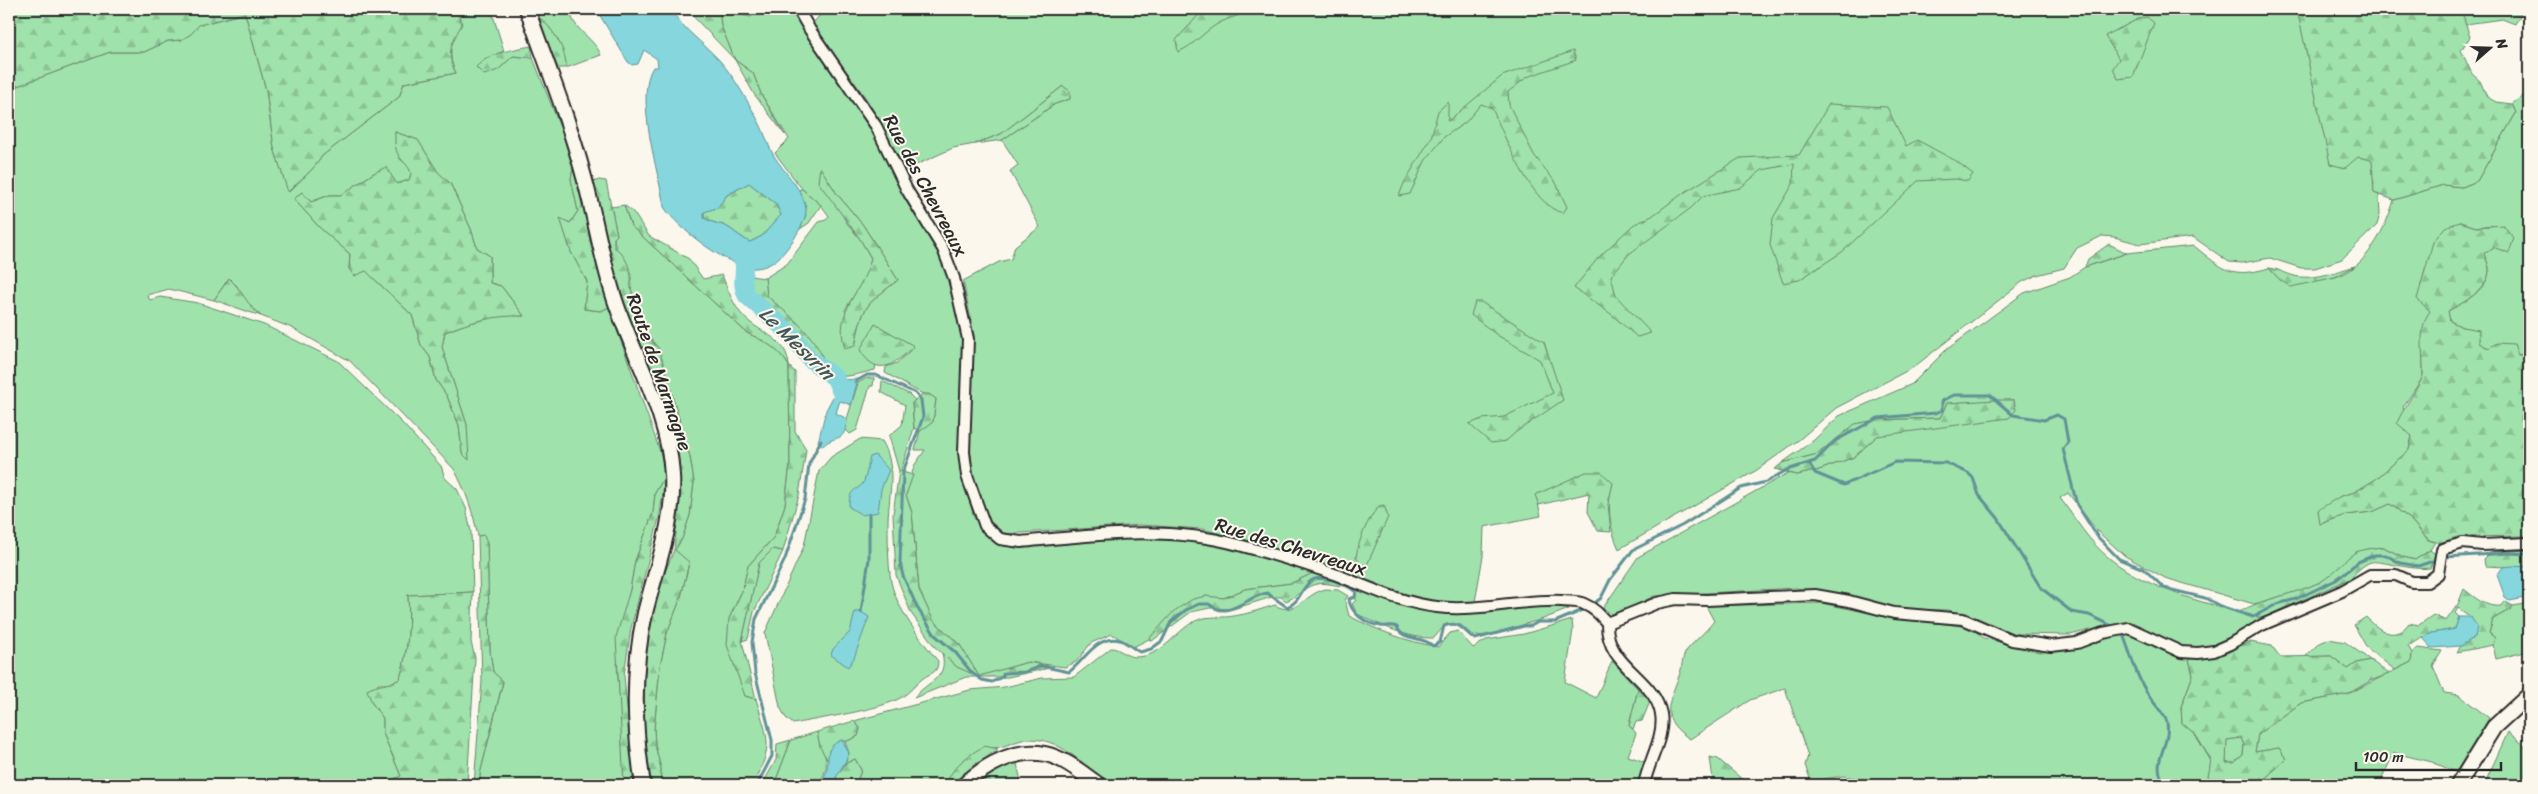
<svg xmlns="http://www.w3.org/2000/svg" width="2538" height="794" font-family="Sriracha,sans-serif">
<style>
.green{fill:#a0e2ac;stroke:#66866c;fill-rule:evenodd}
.forest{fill:url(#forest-firs);stroke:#66866c;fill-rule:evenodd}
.water{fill:#85d6dd;stroke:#619296;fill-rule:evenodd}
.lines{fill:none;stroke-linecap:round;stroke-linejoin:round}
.stream{stroke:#619296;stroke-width:3}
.river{stroke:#85d6dd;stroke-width:18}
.minor-casing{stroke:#2b2b2b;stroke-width:14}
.secondary-casing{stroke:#2b2b2b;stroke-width:18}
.minor{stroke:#fbf7ec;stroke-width:10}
.secondary{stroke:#fbf7ec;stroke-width:14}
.labels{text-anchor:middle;stroke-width:4;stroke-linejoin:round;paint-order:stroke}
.street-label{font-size:19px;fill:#2b2b2b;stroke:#fbf7ec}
.water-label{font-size:20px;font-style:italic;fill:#425658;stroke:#fbf7ec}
</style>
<defs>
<pattern id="forest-firs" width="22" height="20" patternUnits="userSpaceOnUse" patternTransform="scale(1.25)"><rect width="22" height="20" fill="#a0e2ac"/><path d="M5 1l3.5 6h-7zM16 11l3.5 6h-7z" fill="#8ac294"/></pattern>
</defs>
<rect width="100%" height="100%" fill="#fbf7ec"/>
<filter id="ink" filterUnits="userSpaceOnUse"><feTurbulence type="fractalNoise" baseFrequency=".02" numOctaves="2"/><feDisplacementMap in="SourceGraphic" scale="10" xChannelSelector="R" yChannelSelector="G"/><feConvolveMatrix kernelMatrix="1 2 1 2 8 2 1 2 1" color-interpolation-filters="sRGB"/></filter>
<g filter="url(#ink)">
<path class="green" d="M453 9H491L504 51 484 59 498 70 513 56 533 58 574 163 571 179 578 211 570 223 561 219 571 252 587 282 584 309 601 311 609 307 662 457 665 476 655 493 653 513 635 561 617 665 623 738 624 785H480V774L503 682 493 672 490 651 487 543 484 535 478 536C473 512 466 491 454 469L350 361 292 328 261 316 246 303 237 286 229 278 214 300 169 289 147 295 150 300 160 297 198 303 264 325 338 361 402 423 441 466 445 478 457 489 466 508 471 532 473 592 408 595C410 624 408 651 400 679L390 684H378L372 703 383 718V733L401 776 394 779 395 785H9V89L110 52H144L168 41 181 40 191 34 198 25 245 13 266 90 274 148 289 192C300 180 314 170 322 156L399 97 404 83 456 73C445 53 454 36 459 16ZM395 132 418 140 438 173 450 183 471 229 477 248 490 256V283L501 286 524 316 503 315 466 324 445 332 442 347 467 425 462 453 459 425 447 396 436 380 430 357 421 345 412 315 366 271 349 269 350 254 320 228 294 199 302 192 311 202 330 195H341L374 173 397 184 409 180 411 174 409 166 400 159Z
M535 9H560L571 15C576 32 595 39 601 55L566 68C566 51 552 26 538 17Z
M719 9H743L742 15 751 17 756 9H794L871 126 933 241 945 269 963 338 960 461 974 518 984 531 995 542 1023 548 1088 539 1143 537 1213 541 1315 572 1292 583 1245 589 1224 598 1206 597 1174 612 1149 639 1133 647 1112 634 1091 643 1076 662 1065 667 1028 662 979 677H966L914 698C927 680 949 680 942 653L957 667 978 675 960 645 933 620 919 590 912 513 906 495 914 466 925 450H915L920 431 933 421 936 399C930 395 926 395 921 393 910 388 897 379 885 373L886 367 897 363 914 347 875 324 865 357 876 365 875 370C864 372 844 380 834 374 823 367 823 354 815 345 801 327 784 312 767 296L765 278 787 264 819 222 826 220 829 216 821 205 802 189 775 153 789 139 761 94 753 73 735 60 721 26ZM820 168 837 194 863 225 898 280C866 305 863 304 855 346L845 310 867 274 871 258 860 239 846 222Z
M820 9H2297L2317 95 2358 157 2373 160 2374 193 2379 195 2380 214 2377 225 2342 259 2315 268H2301L2270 258 2242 263 2229 262 2193 237 2140 244 2114 237 2102 236 2077 248 2064 268 2037 275 2022 282 1914 367 1836 408 1800 439 1757 470 1619 549C1609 527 1607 507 1612 483L1552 488 1536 495 1541 516 1484 527 1483 556 1475 602 1430 603 1402 594 1321 563 1249 541 1202 529 1140 525 1005 534 991 522 983 506 973 471 969 438 974 335 963 281 999 262 1011 259 1015 246 1040 227 1010 171 1018 165 1002 140 1055 104 1070 99 1063 86 1001 134 975 144 953 148 905 170 866 98 812 25 819 16Z
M2460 9H2524L2515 24 2502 19 2466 24Z
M2529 94V355C2512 355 2494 352 2479 343L2478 331 2462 327 2450 321 2447 311C2464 303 2490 289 2489 268 2488 263 2485 257 2483 253L2493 247 2492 225 2476 227 2460 222 2426 267 2421 285 2430 311 2423 342V377L2403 407 2412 436 2409 450 2376 479 2355 492 2339 497 2321 524 2345 515 2372 512 2390 504 2409 518 2428 540 2435 542 2430 550 2415 560 2403 557 2383 547 2370 549 2355 553 2338 571 2321 582 2299 591 2254 604 2165 578 2125 556 2098 532 2068 493 2060 498C2075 518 2089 542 2109 558 2151 592 2210 604 2262 618 2248 626 2233 636 2218 643 2188 658 2155 634 2128 621L2070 635 2011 634 1970 616 1948 610 1901 609 1826 591 1795 588 1654 596 1614 616 1603 608 1638 557 1788 473 1797 475 1819 470 1854 457 1877 436 2013 400 1947 403 1940 418 1875 420 1834 440 1818 454 1782 463 1814 440 1839 416 1912 384 1946 350 2024 293 2070 277 2085 267 2127 253 2194 246C2223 269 2230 279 2269 268L2280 280C2297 279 2319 282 2335 277 2366 269 2386 228 2394 200L2443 185 2462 187 2477 181 2516 113 2512 104 2523 96Z
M624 205 631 226 747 333C765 341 779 349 789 366L790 464 785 505 774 537 748 566 742 591 729 619 745 696 756 699C769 743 773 742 754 785H660L661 769 655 745 654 729 660 666 667 633 681 597 689 563 674 550 682 539 690 515 694 482 690 457 659 349C644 334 635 309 631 288 630 284 632 280 631 277 628 262 614 253 614 238L617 235 611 207Z
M867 378H874L873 386H870L857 430 850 434 846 430 847 419 858 383Z
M882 381 909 394 915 400 912 403 914 428 901 471H899L889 436 902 425 905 405 881 392Z
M860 439 882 441C897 466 889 493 888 520 888 540 888 562 891 582 897 609 920 639 938 661 938 674 931 672 922 679 915 685 910 692 902 697 881 710 820 718 793 724L786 718 780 707 765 633 804 546 819 471 831 457Z
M773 549 783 551 754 612 748 639 742 641 759 563Z
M1326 589 1338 590 1348 596 1345 600 1349 616C1379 631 1405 641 1438 647L1450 633 1458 631 1473 648 1486 640 1524 634 1572 620 1573 630 1565 682 1596 698 1612 661 1638 689 1629 725 1636 733 1628 756 1645 762 1640 785H1115C1085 772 1067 739 1030 739 1016 739 1004 749 989 748L948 779 947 785H856L861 770 855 759 845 764 849 753 845 742 858 736 860 728 854 721 970 690 1005 687 1042 678 1074 677 1111 648C1120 648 1126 657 1135 657 1166 657 1175 628 1200 619 1210 616 1223 618 1234 616 1248 614 1262 609 1275 605 1296 618 1305 593 1326 589Z
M1361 589 1398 603 1561 606 1569 609 1543 619 1488 635 1473 636 1461 625 1446 624 1434 638C1408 639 1381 625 1357 614L1352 604 1356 600 1355 593Z
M1821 603 1889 617 1970 627 1984 638 2039 652 2070 650 2127 633 2163 651 2189 659 2193 675 2181 707 2182 723 2195 734 2221 778V785H1899L1843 776 1811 781 1805 765 1808 756 1785 688 1750 700 1690 739C1659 719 1668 705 1679 676 1683 667 1681 658 1687 650 1695 640 1706 632 1714 621L1706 606Z
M2529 603V651L2496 659 2493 645 2495 638 2489 633 2493 619 2511 609 2513 606Z
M2329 639 2345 642 2370 660 2357 663 2348 669 2331 656 2305 657 2318 644Z
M2418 648 2442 651 2433 666 2444 693 2459 695 2489 718 2456 772 2432 762 2394 753 2379 785H2258L2286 759 2279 748 2255 752 2258 734 2301 703 2348 694 2411 662 2412 653Z
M817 732C822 755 835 763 817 785H774L791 740Z
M2508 732 2529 749V785H2484Z
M2241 738 2244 745 2243 755 2234 763H2226V740Z
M1016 760 1022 785H976L1001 766Z"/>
<path class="forest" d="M9 9H419L431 13 437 9H453L459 16 462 24C452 42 445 54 456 73L404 83 399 97 322 156C314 170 300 180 288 192L274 148 266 90 245 13 199 25 191 34 181 40 168 41 144 52H110L9 89Z
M686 9H719L721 26 735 60 753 73 761 94 785 135 754 94 735 60Z
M1204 9H1254C1242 15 1231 17 1221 22 1205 30 1195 45 1178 52L1176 40Z
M2297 9H2461L2470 37 2461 50 2472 74 2480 81 2487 97 2496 102 2512 104 2516 113 2477 181 2462 187 2443 185 2394 200 2374 193 2372 160 2358 157 2345 168 2330 164Z
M538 17C552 26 567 51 566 68H558Z
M2147 17 2154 23 2133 77 2118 79 2113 68 2119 59 2105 36 2138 19Z
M531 46 533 58 513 56 498 70 484 75 476 67C491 52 511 50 531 46Z
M1573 51 1576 60 1527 77 1508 92 1509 105 1534 155 1556 183 1567 207 1563 213C1532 207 1504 135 1492 108L1481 104 1466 122 1444 137 1425 161 1410 194 1399 196 1404 183 1431 138 1438 111 1448 102V121L1502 76Z
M1063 86 1070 91V99L1055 104 1002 140 975 144 1001 134Z
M1829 104 1887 107 1906 146 1917 140 1956 161 1973 174 1968 181 1956 179 1918 181 1842 252 1799 280 1783 283 1770 245 1773 218 1793 184 1794 164 1762 170 1740 188 1703 196 1691 208 1629 254 1611 276 1616 296 1651 333 1637 337 1611 314 1574 288 1598 258 1633 225 1652 216 1682 194 1740 158 1799 155Z
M395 132 418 140 438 172 450 183 471 229 477 248 490 256V283L501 286 524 316C497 315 471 321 445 332L442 347 467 425 469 460 462 453 459 425 447 396 436 380 430 357 421 345 412 315 366 271 354 276 349 269 350 254 320 228 294 199 302 192 311 202 330 195H341L374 173 386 167 397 184 409 180 411 174C409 166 406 165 402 160 394 152 395 142 395 132Z
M574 163 582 190 591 247 600 267 609 307 601 311 584 309 587 281 571 252 560 218 570 223 578 211 571 179Z
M820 167 837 194 863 225 898 280C866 305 863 304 855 346L845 349C833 309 863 293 871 258L860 239 818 182Z
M599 180 606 181 617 235 614 238V247C623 252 630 266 631 276 632 280 630 284 631 288 635 308 644 334 659 349L690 457 694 482 690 515 682 539 675 550 689 562 681 597 667 633 660 666 654 729 655 745 661 769 660 785H651L644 729 645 662 649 628 663 577 674 550 680 497 676 456 611 263 593 182Z
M749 183 776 204 781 215 762 236 750 242C741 238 730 227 723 225 715 223 711 222 704 218V211L717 208 727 195Z
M802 189 821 205 809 223 800 229 806 215 798 190Z
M624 205 633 212 649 236 689 259 703 279 722 275C728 290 733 305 744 317 762 335 787 337 789 366L795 372V431L806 450 799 495 783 551 773 549 759 563 742 641 756 699 745 696 727 645 729 619 742 591 748 566 774 537 785 505 790 464 789 366C779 349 765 341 747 333L631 226Z
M2460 222 2476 227 2503 225 2514 238 2509 253 2493 247 2484 253C2485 257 2488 263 2489 268 2490 289 2463 303 2448 311L2450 321 2462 327 2479 330V343L2488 348 2497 343 2514 344 2518 355H2529V536L2457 537 2440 543 2429 540 2409 518 2390 504 2372 512 2345 515 2320 524 2318 510 2339 497 2355 492 2376 479 2409 450 2412 436 2397 423C2401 412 2422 382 2423 375 2424 354 2417 329 2430 311L2417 299 2433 242 2445 227Z
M2109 244 2127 253 2085 267 2088 259Z
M2355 266 2335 277 2291 287 2280 280 2269 268C2280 269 2289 276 2300 277 2318 279 2338 271 2355 266Z
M742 275 765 278 767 296C784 311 806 327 818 348 824 359 825 364 834 374L819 369 792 331 755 299 741 293 737 283 739 277Z
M229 278C242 290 247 305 261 316L214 300Z
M1475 302H1481L1544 342 1563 400 1516 432 1506 441 1491 443 1469 424 1482 419 1504 417 1553 393 1540 360 1497 335 1471 315Z
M875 324 914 346C896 363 878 380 860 350Z
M922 394H929L936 399 933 422 920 431 914 428 912 403Z
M1995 400H2014L2016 410 2009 418 1877 436 1854 457 1819 470 1797 475 1775 469 1782 463 1818 454 1855 424 1875 420 1940 418 1947 403Z
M899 471 913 475 906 495 912 513 919 590 933 620 960 645 979 676 1028 662 1054 667 1008 677H979L957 667 935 647 911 613 896 575 893 514Z
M1586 472H1601L1613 483 1608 504 1611 532 1598 531 1588 512 1589 493 1539 505 1535 495Z
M665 476 660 514 631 628 624 675 634 785H624L616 637 630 590 635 561 653 513 655 493Z
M1384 505 1388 517 1367 565H1360L1356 557C1359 539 1367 520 1379 506Z
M484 535 487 543 490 651 493 672 503 681 480 774V785H474L482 681 478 536Z
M2383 547 2403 557 2415 560 2430 550 2435 554 2430 568C2412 571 2381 560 2371 562 2362 565 2356 573 2349 579L2262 618 2239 612C2264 598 2294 595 2320 582 2335 574 2345 558 2356 552 2364 549 2374 548 2383 547Z
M2529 550V567L2527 568 2485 566 2484 559 2491 552Z
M1315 572 1351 585C1341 589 1326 580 1313 585 1303 588 1296 598 1286 601L1281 597H1272L1233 609 1210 608 1191 612 1152 641 1149 639 1174 611 1193 599 1206 596 1224 598 1245 589 1292 583Z
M2464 589C2474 597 2486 608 2501 606L2504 601 2513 606 2511 609 2493 619 2489 633 2495 638 2493 645 2457 652 2461 646 2475 637 2471 617 2458 608 2455 613 2459 617 2455 629 2432 633 2408 646 2412 653 2411 662 2395 670 2367 648 2354 625 2366 617C2379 630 2394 643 2409 623L2419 625 2433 615 2446 621 2458 604Z
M473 592 471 642 475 658 467 785H395L394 779 401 776 383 733V718L372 703 367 690C378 684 389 685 400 679 408 651 410 624 408 595Z
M2250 642 2272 646 2280 657 2331 656 2348 669 2357 663 2370 660 2389 674 2370 681 2348 694 2301 703 2258 734 2255 752 2279 748 2286 759 2258 785H2221V778L2212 783 2208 777 2211 760 2195 734 2182 723 2181 707 2193 675 2189 659 2219 655ZM2241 738 2244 745 2243 755 2234 763H2226L2227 740Z
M1638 689 1651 699 1642 721 1636 722 1633 729 1629 726Z
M854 721 860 728 858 736 845 742 841 740 829 750 828 761 820 747 817 732Z
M791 740 774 785H762L776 760 777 744Z
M984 746 998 749 977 764 954 785H947C950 767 969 755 984 746Z
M1710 757 1718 759 1749 785H1721L1713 780Z
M855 759 861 770 856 785H838L836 776 845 764Z"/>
<path class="water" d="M596 9H671C683 30 704 43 720 61 735 78 748 102 759 122 765 133 768 146 774 156 784 172 800 186 805 204 809 217 800 228 794 239 784 253 775 266 757 268 732 271 676 227 664 207 659 173 634 96 653 67H658L657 59 644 50 638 64 632 65 628 62ZM749 183 776 204 781 215 762 236 750 242C741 238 730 227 723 225 715 223 711 222 704 218V212L717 208 727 195Z
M858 379 851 405 840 401 836 413 847 419C845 445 836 433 823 446L818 442 826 410 834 395V385L842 380Z
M875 455 889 470 881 489 878 512 862 515 849 507C849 485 858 493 864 481 867 473 868 464 870 457Z
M2512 566 2529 567V597L2510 601 2505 597 2497 575 2503 567Z
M855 612H861L869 617 854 658 848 667 831 655 833 649 850 632Z
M2459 617H2471L2477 627 2475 637 2461 646 2432 648 2423 638 2432 633 2455 629Z
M842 740 849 753C845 765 837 773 833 785H817C819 782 824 779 825 775 832 760 821 748 842 740Z"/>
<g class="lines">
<path class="stream" d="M855 382 867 375H876L915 393 921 400 923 417 903 472 900 562 903 576 918 609 935 635 955 652 972 673 982 680 992 682 1002 677 1004 673 1025 672 1041 666 1069 672C1084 661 1097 634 1120 640 1127 642 1133 649 1140 652L1151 649 1162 641 1171 622 1186 610 1199 604H1209C1229 621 1244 597 1267 593L1287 607C1301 602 1300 589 1311 581 1322 573 1347 585 1356 592L1355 597 1349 599C1350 613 1366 624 1381 626 1386 627 1391 624 1397 627 1403 642 1422 635 1433 646L1440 642 1444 626C1461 620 1462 631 1475 639L1524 626H1531L1538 622H1555L1590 607 1601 598 1610 580 1633 550 1683 525 1741 488 1766 482 1787 470 1815 461 1835 441 1878 418 1936 413 1942 410V401L1954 395H1990L2013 415 2044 420 2057 415 2064 419 2068 442 2063 449 2077 505 2097 536 2119 559 2144 569 2164 588 2205 598 2220 606 2253 617 2277 604 2296 599 2336 580 2358 562 2375 555H2386L2400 563 2418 566 2445 557 2510 553 2529 554
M1809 463 1815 473 1844 485 1895 462 1946 463 1968 473 1973 478 1979 495 1998 518 2041 588 2072 612 2089 615 2110 625
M861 612 869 559V515
M2124 637C2132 658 2138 682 2152 700 2156 706 2165 715 2167 722 2171 748 2149 760 2165 785
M757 785 772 756V740L755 673 752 642 756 619 785 559 805 499 809 464 821 440"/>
<path class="river" d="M732 247C755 263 736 277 747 296L793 336 810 359 835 378 840 390"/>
<defs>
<path id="minor" d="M798 9 810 30 876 126 907 190 943 249 954 278 968 339 964 452 967 476 985 526 1000 539 1021 542C1094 535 1167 525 1239 545 1272 554 1305 564 1337 575 1370 588 1402 603 1437 607 1478 612 1520 599 1562 601 1569 602 1578 601 1584 604 1594 608 1600 615 1607 623
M1607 623 1657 603 1676 599 1707 600 1815 595 1849 601 1894 613 1963 619 2012 640 2051 646 2077 643 2103 633 2129 628 2181 652 2198 653 2214 651 2230 644 2262 625 2342 591 2370 575H2396L2412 582H2427L2438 574 2442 549 2463 543 2482 545 2529 543
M1607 623C1606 667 1654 677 1661 714 1665 737 1648 762 1644 785"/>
<path id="secondary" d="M527 9C547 65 569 120 584 177 596 220 602 264 617 306 636 361 669 416 672 475 675 521 656 568 645 613 632 671 634 727 643 785
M964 785C985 765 1016 748 1045 754 1065 758 1083 774 1099 785
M2458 785 2494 727 2529 695"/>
</defs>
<use href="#minor" class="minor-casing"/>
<use href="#secondary" class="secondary-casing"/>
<use href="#minor" class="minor"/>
<use href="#secondary" class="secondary"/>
</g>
</g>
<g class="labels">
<g class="street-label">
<text transform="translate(926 185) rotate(62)" y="7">Rue des Chevreaux</text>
<text transform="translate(660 372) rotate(71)" y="7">Route de Marmagne</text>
<text transform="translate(1291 546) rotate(17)" y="7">Rue des Chevreaux</text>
</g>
<g class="water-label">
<text transform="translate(797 343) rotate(44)" y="7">Le Mesvrin</text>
</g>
</g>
<rect width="2538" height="794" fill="none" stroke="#fbf7ec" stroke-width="30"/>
<rect x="15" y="15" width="2508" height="764" fill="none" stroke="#2b2b2b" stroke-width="2" filter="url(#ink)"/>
<g transform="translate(2490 48) rotate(70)" stroke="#fbf7ec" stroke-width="4" paint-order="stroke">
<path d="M0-4L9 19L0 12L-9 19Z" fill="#2b2b2b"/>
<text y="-8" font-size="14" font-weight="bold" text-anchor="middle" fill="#2b2b2b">N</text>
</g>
<path d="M2356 762v8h145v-8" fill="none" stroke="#2b2b2b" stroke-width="2.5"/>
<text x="2363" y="762" font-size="15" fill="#2b2b2b" stroke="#fbf7ec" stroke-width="4" paint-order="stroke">100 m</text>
</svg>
